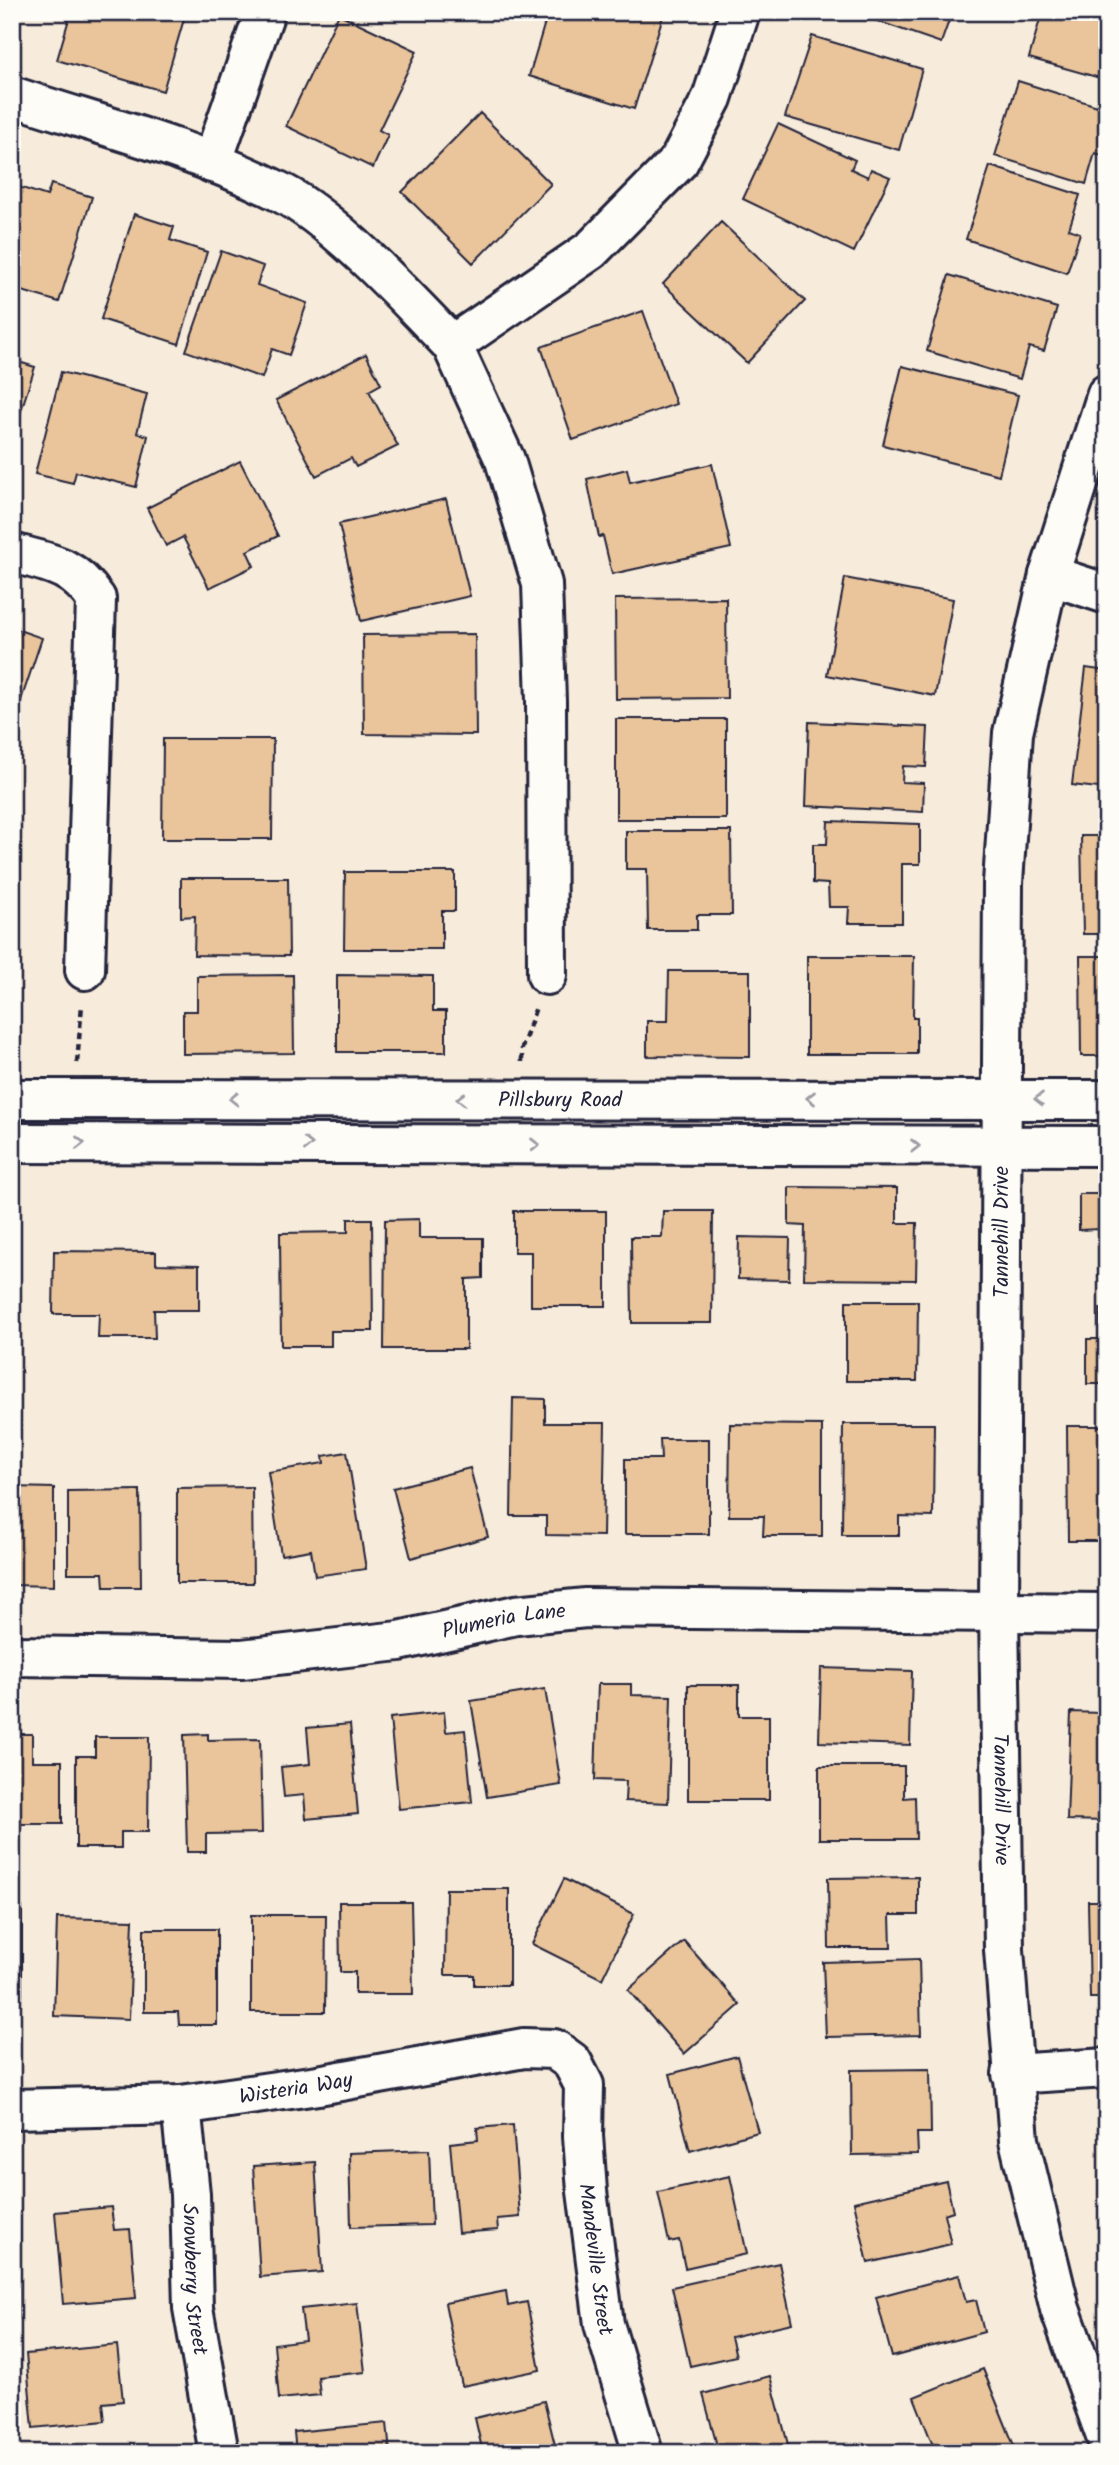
<svg xmlns="http://www.w3.org/2000/svg" width="1119" height="2465" font-family="Kalam,sans-serif">
<style>
.building{fill:#eac59b;stroke:#22223b;stroke-width:2}
.lines{fill:none;stroke-linecap:round;stroke-linejoin:round}
.street-casing{stroke:#22223b;stroke-width:44}
.secondary-casing{stroke:#22223b;stroke-width:44}
.path{stroke:#22223b;stroke-width:4.5;stroke-dasharray:7 5;stroke-linecap:butt}
.street{stroke:#fdfcf7;stroke-width:38}
.secondary{stroke:#fdfcf7;stroke-width:38}
.oneway{stroke:#9a9aa2}
.labels{text-anchor:middle;stroke-width:7;stroke-linejoin:round;paint-order:stroke}
.street-label{font-size:21px;fill:#22223b;stroke:#fdfcf7}
</style>
<rect width="100%" height="100%" fill="#f7ecdb"/>
<filter id="ink" filterUnits="userSpaceOnUse"><feTurbulence type="fractalNoise" baseFrequency=".0143" numOctaves="2"/><feDisplacementMap in="SourceGraphic" scale="14" xChannelSelector="R" yChannelSelector="G"/><feConvolveMatrix kernelMatrix="1 2 1 2 8 2 1 2 1" color-interpolation-filters="sRGB"/></filter>
<g filter="url(#ink)">
<path class="building" d="M71 12H186L163 91 57 60Z
M548 12 664 13 634 109 529 76Z
M851 12H952L941 43Z
M1042 12H1107V80L1029 58Z
M339 14 417 51 379 130 388 135 373 168 286 126Z
M812 36 922 69 899 150 785 117Z
M1018 81 1107 109V157L1095 153 1086 184 995 156Z
M480 113 551 184 473 263 402 192Z
M778 124 855 160 851 169 868 177 871 169 890 177 854 252 743 199Z
M990 166 1080 195 1069 229 1080 233 1067 273 966 239Z
M51 184 92 197 59 302 12 288 13 185 47 196Z
M134 214 174 227 170 240 207 252 179 344 101 319Z
M721 222 805 301 747 363 663 284Z
M221 251 263 266 257 285 307 303 289 355 272 349 262 378 186 351Z
M949 275 1057 308 1044 351 1029 347 1020 379 927 351Z
M643 311 676 404 573 440 541 347Z
M366 354 381 384 369 391 398 446 356 467 351 458 316 476 276 400Z
M12 360 35 367 12 439Z
M902 366 1018 395 999 475 883 445Z
M61 372 147 394 137 433 148 436 136 487 76 472 73 483 35 474Z
M240 461 278 536 247 551 254 566 209 588 183 537 166 546 147 508Z
M712 464 731 548 612 574 603 536 599 537 587 479 627 469 630 482Z
M446 499 470 596 361 621 339 524Z
M845 578 953 599 935 696 827 675Z
M726 598 727 698 616 699 615 599Z
M13 628 42 638 12 727V629Z
M475 634 476 735 364 734 363 635Z
M1086 668 1107 671V789L1072 785Z
M616 719H726V819H616Z
M809 722 928 727 926 767 903 766 902 782 924 783 923 812 806 806Z
M163 739H273L272 839H162Z
M828 821 920 824V864H902V923H848L849 907H829L828 884 813 883V844H827Z
M626 831H731L732 915H697V930H648L647 869H626Z
M1081 836H1107V934H1083Z
M345 872H455V911H442V949H344Z
M181 878H288L289 956 194 955 195 916 181 917Z
M807 956H914L913 1018H917V1054H807Z
M1080 956H1107V1056H1081Z
M669 971H750V1057L647 1056V1021H668Z
M293 975 294 1053 183 1054V1011H197V976Z
M337 975 433 976V1011H446V1052H337Z
M789 1187 897 1188V1223H917L916 1280 804 1279 805 1226 789 1225Z
M1079 1194H1107V1275H1099L1100 1229 1079 1230Z
M514 1211H606V1306H531V1252H514Z
M663 1211H713L712 1323H632L631 1237H662Z
M348 1219H372L373 1331H331V1346H281L280 1233 348 1232Z
M419 1219V1238H483V1278L466 1279V1349H384L385 1220Z
M739 1237 790 1238 789 1280 738 1279Z
M54 1251 156 1252V1264L199 1265V1310H154L155 1338H98L99 1314H53Z
M846 1301H918L917 1381H846Z
M1100 1308H1107V1384H1087V1339H1100Z
M513 1398 545 1399V1423H605L603 1536 546 1535V1516H511Z
M730 1424 822 1425V1536H763L764 1516H729Z
M843 1424H934L933 1517 899 1516V1535H842Z
M1067 1426H1107V1541H1068Z
M660 1439H709V1534H625V1459H661Z
M347 1452 366 1569 315 1576 311 1550 281 1555 268 1472 324 1463 323 1456Z
M470 1468 488 1537 411 1558 393 1488Z
M12 1487 54 1488V1586L12 1585Z
M252 1487 253 1583H177V1488Z
M140 1490 141 1587H104L103 1573H68V1491Z
M821 1668 912 1671 910 1745 819 1742Z
M598 1684H631V1695L671 1696 668 1803 625 1801 626 1781 595 1780Z
M688 1685H739V1716H769V1800H688Z
M1102 1686H1107V1821L1067 1820 1071 1712 1101 1713Z
M545 1689 561 1785 487 1797 471 1701Z
M444 1712 446 1732 465 1730 472 1802 399 1809 390 1718Z
M350 1724 358 1814 306 1819 304 1795 284 1797 281 1767 310 1764 307 1728Z
M12 1734H32V1761H62V1824H12Z
M208 1734V1740L260 1739 262 1833 206 1834V1852H187L184 1735Z
M95 1737H149L148 1832H121V1848H76V1756H95Z
M819 1766H904V1798L915 1797 916 1839H819Z
M918 1877V1915H890L891 1948H829L828 1878Z
M564 1879 634 1914 602 1979 532 1944Z
M446 1889H509V1985H474V1975H445Z
M1088 1901H1107V1998H1090Z
M339 1902H411L413 1994H355V1972H340Z
M12 1907H22V1996H12Z
M251 1915H326L325 2012H251Z
M57 1918 133 1920 129 2019 54 2016Z
M144 1929H217V2025H179L178 2012H144Z
M684 1941 740 2005 684 2054 628 1990Z
M919 1959 921 2035 826 2037 823 1962Z
M737 2056 758 2132 690 2151 670 2074Z
M930 2069 931 2133H917L918 2154 852 2155 851 2070Z
M513 2125 520 2217 497 2219 498 2230 458 2233 450 2143 478 2140 477 2128Z
M429 2150 432 2225 351 2227 349 2153Z
M315 2162 322 2272 260 2277 253 2166Z
M730 2176 747 2254 685 2268 679 2240 669 2242 658 2192Z
M946 2181 953 2211 944 2214 951 2244 868 2263 854 2202Z
M111 2207 114 2230 130 2229 136 2298 63 2304 55 2212Z
M12 2229H19L18 2319H12Z
M779 2263 792 2323 731 2337 736 2356 690 2366 672 2287Z
M959 2275 966 2302 976 2300 984 2332 892 2357 876 2297Z
M506 2291 508 2306 527 2302 540 2370 462 2386 445 2303Z
M357 2303 365 2372 318 2377 320 2395 279 2399 274 2344 305 2340 301 2309Z
M117 2345 123 2401 103 2403 105 2421 33 2428 26 2354Z
M983 2369 1015 2448 1004 2453H936L914 2397Z
M770 2376 790 2452 719 2453 703 2394Z
M544 2401 557 2453H483L475 2418Z
M387 2423 390 2453H296L294 2432Z"/>
<g class="lines">
<defs>
<g id="street">
<path d="M12 96C102 126 198 150 282 193 336 221 409 300 452 345L591 250 679 161 712 98 740 12"/>
<path d="M212 163 265 12"/>
<path d="M452 345 505 460 542 584 546 701 547 975"/>
<path d="M12 553C50 563 73 565 96 599L85 970"/>
<path d="M1049 575 1107 594"/>
<path id="s1" d="M12 1656 242 1659 399 1641 516 1615 586 1608 1107 1613"/>
<path d="M1012 2074 1107 2068"/>
<path id="s2" d="M181 2105 190 2194 193 2308 219 2453"/>
<path id="s3" d="M12 2109 181 2105 318 2085 524 2048 554 2049 572 2062 584 2085 583 2136 587 2191 604 2324 643 2453"/>
</g>
<g id="secondary">
<path id="s4" d="M1107 394 1049 575 1013 733 1003 883 999 1612 1004 1950 1019 2140 1060 2309 1107 2439"/>
<path id="s5" d="M12 1099 1107 1100"/>
<path d="M12 1143 1107 1146"/>
</g>
</defs>
<use href="#street" class="street-casing"/>
<use href="#secondary" class="secondary-casing"/>
<path class="path" d="M522 1062V1048L536 1007
M77 1063 82 1005"/>
<use href="#street" class="street"/>
<use href="#secondary" class="secondary"/>
</g>
<defs><path id="oneway-chevron" d="M-2-3.5L2.5 0L-2 3.5" fill="none" stroke-width="1.6" stroke-linecap="round" stroke-linejoin="round" transform="scale(1.75)"/></defs>
<g class="oneway">
<use href="#oneway-chevron" transform="translate(811 1098) rotate(-180)"/>
<use href="#oneway-chevron" transform="translate(234 1099) rotate(-180)"/>
<use href="#oneway-chevron" transform="translate(461 1099) rotate(180)"/>
<use href="#oneway-chevron" transform="translate(1039 1099) rotate(-180)"/>
<use href="#oneway-chevron" transform="translate(80 1143)"/>
<use href="#oneway-chevron" transform="translate(308 1144)"/>
<use href="#oneway-chevron" transform="translate(535 1145)"/>
<use href="#oneway-chevron" transform="translate(915 1146)"/>
</g>
</g>
<g class="labels">
<g class="street-label">
<text dy="7" stroke="none"><textPath href="#s5" startOffset="548">Pillsbury Road</textPath></text>
<text transform="translate(1001 1232) rotate(-90)" y="7">Tannehill Drive</text>
<text dy="7" stroke="none"><textPath href="#s1" startOffset="495">Plumeria Lane</textPath></text>
<text dy="7" stroke="none"><textPath href="#s4" startOffset="1419">Tannehill Drive</textPath></text>
<text dy="7" stroke="none"><textPath href="#s3" startOffset="285">Wisteria Way</textPath></text>
<text dy="7" stroke="none"><textPath href="#s3" startOffset="770">Mandeville Street</textPath></text>
<text dy="7" stroke="none"><textPath href="#s2" startOffset="175">Snowberry Street</textPath></text>
</g>
</g>
<rect width="1119" height="2465" fill="none" stroke="#fdfcf7" stroke-width="42"/>
<rect x="21" y="21" width="1077" height="2423" fill="none" stroke="#22223b" stroke-width="2.5" filter="url(#ink)"/>
</svg>
